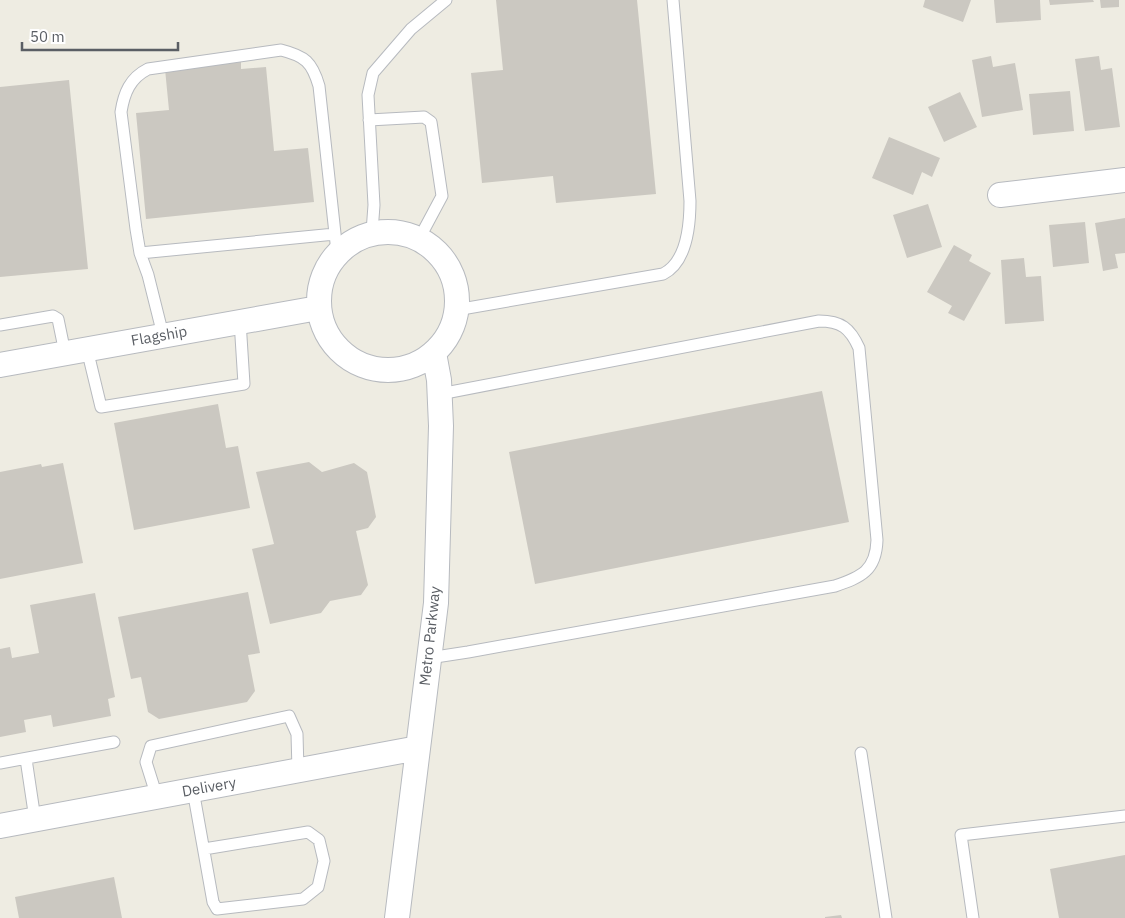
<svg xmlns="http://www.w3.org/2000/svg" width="1125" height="918" font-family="'IBM Plex Sans',sans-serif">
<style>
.building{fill:#cbc8c1}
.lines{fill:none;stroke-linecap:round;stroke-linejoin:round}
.service-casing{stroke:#b7babf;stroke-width:13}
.minor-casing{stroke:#b7babf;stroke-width:26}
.service{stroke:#fff;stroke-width:11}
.minor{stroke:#fff;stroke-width:24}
.labels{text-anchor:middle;stroke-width:4;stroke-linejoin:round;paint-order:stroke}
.street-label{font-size:15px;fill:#5a5e64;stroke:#fff}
</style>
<rect width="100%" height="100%" fill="#eeece2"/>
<path class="building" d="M496 0H637L656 194 556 203 553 176 482 183 471 73 503 70Z
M925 0H971L963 22 923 7Z
M994 0H1040L1041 20 996 23Z
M1049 0H1093L1094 2 1050 5Z
M1100 0H1119V7L1101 8Z
M991 56 993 67 1015 63 1023 110 982 117 972 60Z
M1099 56 1101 70 1112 68 1120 127 1085 131 1075 59Z
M241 62V69L266 67 274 151 308 148 314 202 146 219 136 113 169 110 165 69Z
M69 80 88 269 0 277V87Z
M1070 91 1074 131 1033 135 1029 94Z
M960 92 977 127 944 142 928 107Z
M889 137 940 158 932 177 922 172 913 195 872 178Z
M928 204 942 247 907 258 893 215Z
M1125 218V253L1115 254 1118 268 1103 271 1095 223Z
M1085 222 1089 263 1053 267 1049 225Z
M954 245 972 255 969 261 991 273 964 321 948 313 952 306 927 292Z
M1024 258 1026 277 1041 276 1044 321 1005 324 1001 260Z
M822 391 849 522 535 584 509 452Z
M218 404 226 448 238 446 250 508 134 530 114 423Z
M309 462 322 472 354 463 367 472 376 517 368 528 356 531 368 585 361 595 330 601 321 613 270 624 252 549 274 544 256 472Z
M63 463 83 563 0 579V472L41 464 42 467Z
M248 592 260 653 248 655 255 691 247 702 159 719 148 712 141 677 131 679 118 617Z
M95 593 115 697 108 699 111 716 53 727 51 715 24 720 26 732 0 737V649L10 647 12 658 39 653 30 605Z
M1125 855V918H1059L1050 869Z
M114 877 122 918H19L15 897Z
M841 915 842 918H825V917Z"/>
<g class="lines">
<defs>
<path id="service" d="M369 120 424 117 431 122 442 196 419 239
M372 232 374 205 368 95 373 73 411 29 446 0
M140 253 335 234
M456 310 663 274C687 262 690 226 690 201L673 0
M0 325 53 316 58 319 65 353
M163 335 148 275 140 253 136 229 121 112C124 93 130 78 148 69L281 50C305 56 312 62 319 86L337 252
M87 349 101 407 244 384 240 321
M429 658 468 652 835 586C861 577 876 571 877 540L859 348C850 328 841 321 819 321L440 394
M861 753 886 918
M26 759 35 819
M0 763 114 742
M193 790 213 902 217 909 303 899 318 887 324 861 319 840 308 832 204 849
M157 797 146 762 151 746 289 716 297 734 298 770
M973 918 961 835 1125 816"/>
<path id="minor" d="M1000 195 1125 180
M319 301a69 69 0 1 1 138 0a69 69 0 1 1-138 0Z
M0 365 318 308
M0 826 418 748
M397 918 436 603 441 426 439 380 434 353"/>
</defs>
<use href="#service" class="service-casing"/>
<use href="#minor" class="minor-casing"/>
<use href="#service" class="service"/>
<use href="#minor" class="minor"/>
</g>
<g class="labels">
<g class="street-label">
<text transform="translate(159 336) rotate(-10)" y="5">Flagship</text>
<text transform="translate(430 636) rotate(-84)" y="5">Metro Parkway</text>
<text transform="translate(209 787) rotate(-10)" y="5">Delivery</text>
</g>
</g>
<path d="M22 42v8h156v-8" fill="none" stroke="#5a5e64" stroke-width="2.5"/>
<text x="30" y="42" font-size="15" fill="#5a5e64" stroke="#ffffff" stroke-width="4" paint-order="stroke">50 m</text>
</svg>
